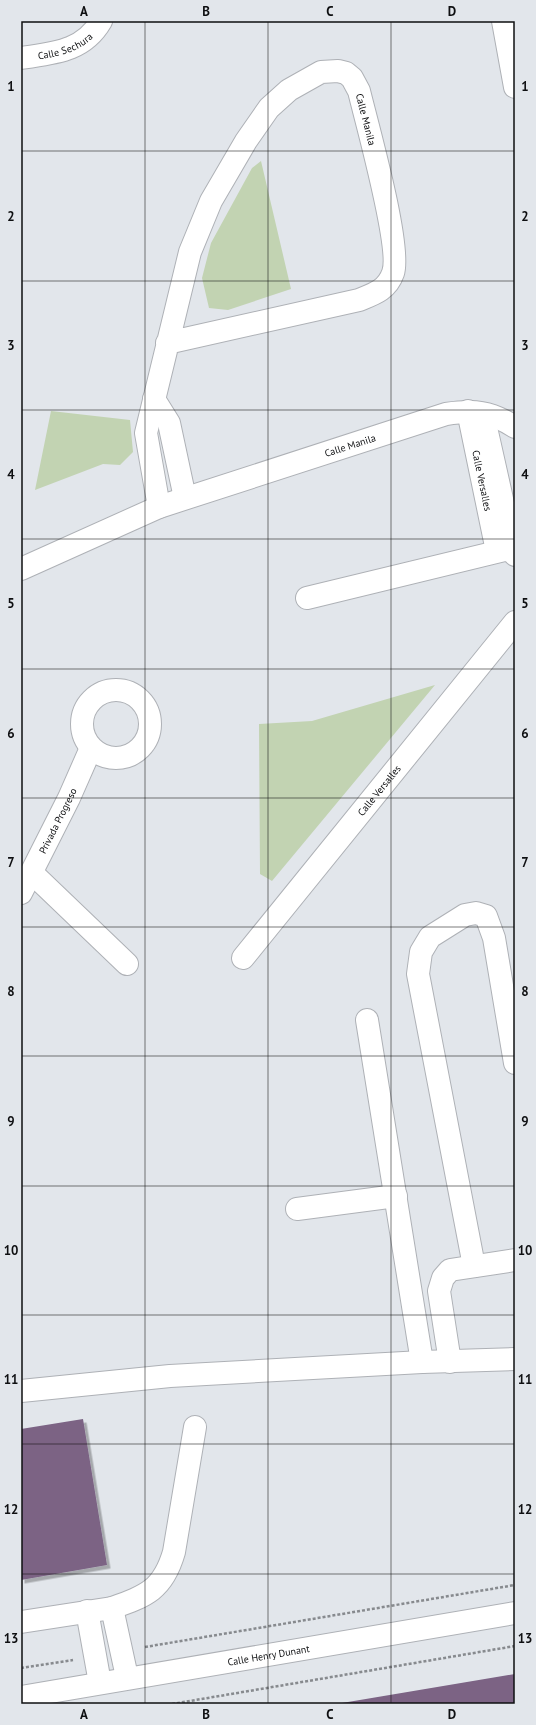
<svg xmlns="http://www.w3.org/2000/svg" width="536" height="1725" font-family="'PT Sans',sans-serif">
<style>
.green{fill:#c2d3b2}
.building{fill:#7b6384;filter:url(#shadow)}
.lines{fill:none;stroke-linecap:round;stroke-linejoin:round}
.minor-casing{stroke:#aeb1b6;stroke-width:24}
.path{stroke:#878a8e;stroke-width:2.5;stroke-dasharray:3 2;stroke-linecap:butt}
.minor{stroke:#fff;stroke-width:22}
.grid{fill:none;stroke:#0e0f11;stroke-width:1;stroke-opacity:0.55}
.labels{text-anchor:middle;stroke-width:3;stroke-linejoin:round;paint-order:stroke}
.street-label{font-size:10px;fill:#0e0f11;stroke:#e2e6eb}
.neatline{fill:none;stroke:#0e0f11;stroke-width:1.5}
.grid-label{font-size:13px;text-anchor:middle;font-weight:bold;fill:#0e0f11}
</style>
<defs>
<filter id="shadow"><feDropShadow dx="3.5" dy="3.5" stdDeviation="0" flood-color="#0004"/></filter>
</defs>
<rect width="100%" height="100%" fill="#e2e6eb"/>
<path class="green" d="M261 161 291 289 228 310 209 308 202 278 211 243 252 168Z
M51 411 130 420 133 452 120 465 103 464 35 490Z
M435 685 272 881 260 874 259 724 312 721Z"/>
<path class="building" d="M83 1419 107 1565 21 1580V1429Z
M515 1674V1704H342V1703Z"/>
<g class="lines">
<defs>
<g id="minor">
<path d="M503 21 515 87"/>
<path id="s1" d="M21 58C53 53 83 52 101 21"/>
<path d="M154 399 169 423 185 498"/>
<path id="s2" d="M468 411 497 551"/>
<path d="M487 432 513 548"/>
<path id="s3" d="M159 507 146 433 190 252 211 201 246 141 269 108 289 90 321 72 338 71 346 73 352 78 359 91C367 124 402 248 393 273 387 290 374 294 359 300L167 343"/>
<path id="s4" d="M21 569 159 507 446 414C474 410 490 411 515 427"/>
<path d="M307 598 513 548 515 555"/>
<circle cx="116" cy="724" r="34"/>
<path d="M32 873 127 964"/>
<path id="s5" d="M21 893 69 798 91 748"/>
<path id="s6" d="M243 958 515 622"/>
<path d="M367 1020 422 1362"/>
<path d="M297 1209 396 1196"/>
<path d="M474 1266 418 974 421 952 430 937 465 915 476 913 486 916 494 938 515 1063"/>
<path d="M450 1362 439 1291 443 1278 450 1270 515 1260"/>
<path d="M21 1391 170 1376 422 1362 515 1359"/>
<path d="M112 1608C146 1596 163 1590 174 1552L195 1427"/>
<path d="M87 1611 100 1683"/>
<path d="M21 1622 112 1608 127 1677"/>
<path id="s7" d="M21 1697 515 1613"/>
</g>
</defs>
<use href="#minor" class="minor-casing"/>
<path class="path" d="M145 1647 515 1585
M21 1668 73 1660
M172 1704 515 1646"/>
<use href="#minor" class="minor"/>
</g>
<path class="grid" d="M145 21V1704M268 21V1704M391 21V1704M21 151H515M21 281H515M21 410H515M21 539H515M21 669H515M21 798H515M21 927H515M21 1056H515M21 1186H515M21 1315H515M21 1444H515M21 1574H515"/>
<g class="labels">
<g class="street-label">
<text dy="4" stroke="none"><textPath href="#s1" startOffset="46">Calle Sechura</textPath></text>
<text dy="4" stroke="none"><textPath href="#s3" startOffset="567">Calle Manila</textPath></text>
<text dy="4" stroke="none"><textPath href="#s4" startOffset="352">Calle Manila</textPath></text>
<text dy="4" stroke="none"><textPath href="#s2" startOffset="71">Calle Versalles</textPath></text>
<text dy="4" stroke="none"><textPath href="#s6" startOffset="216">Calle Versalles</textPath></text>
<text dy="4" stroke="none"><textPath href="#s5" startOffset="81">Privada Progreso</textPath></text>
<text dy="4" stroke="none"><textPath href="#s7" startOffset="251">Calle Henry Dunant</textPath></text>
</g>
</g>
<rect width="536" height="1725" fill="none" stroke="#e2e6eb" stroke-width="44"/>
<rect x="22" y="22" width="492" height="1681" class="neatline"/>
<g class="grid-label">
<text x="84" y="16">A</text>
<text x="206" y="16">B</text>
<text x="330" y="16">C</text>
<text x="452" y="16">D</text>
<text x="11" y="91">1</text>
<text x="525" y="91">1</text>
<text x="11" y="221">2</text>
<text x="525" y="221">2</text>
<text x="11" y="350">3</text>
<text x="525" y="350">3</text>
<text x="11" y="479">4</text>
<text x="525" y="479">4</text>
<text x="11" y="608">5</text>
<text x="525" y="608">5</text>
<text x="11" y="738">6</text>
<text x="525" y="738">6</text>
<text x="11" y="867">7</text>
<text x="525" y="867">7</text>
<text x="11" y="996">8</text>
<text x="525" y="996">8</text>
<text x="11" y="1126">9</text>
<text x="525" y="1126">9</text>
<text x="11" y="1255">10</text>
<text x="525" y="1255">10</text>
<text x="11" y="1384">11</text>
<text x="525" y="1384">11</text>
<text x="11" y="1514">12</text>
<text x="525" y="1514">12</text>
<text x="11" y="1643">13</text>
<text x="525" y="1643">13</text>
<text x="84" y="1719">A</text>
<text x="206" y="1719">B</text>
<text x="330" y="1719">C</text>
<text x="452" y="1719">D</text>
</g>
</svg>
